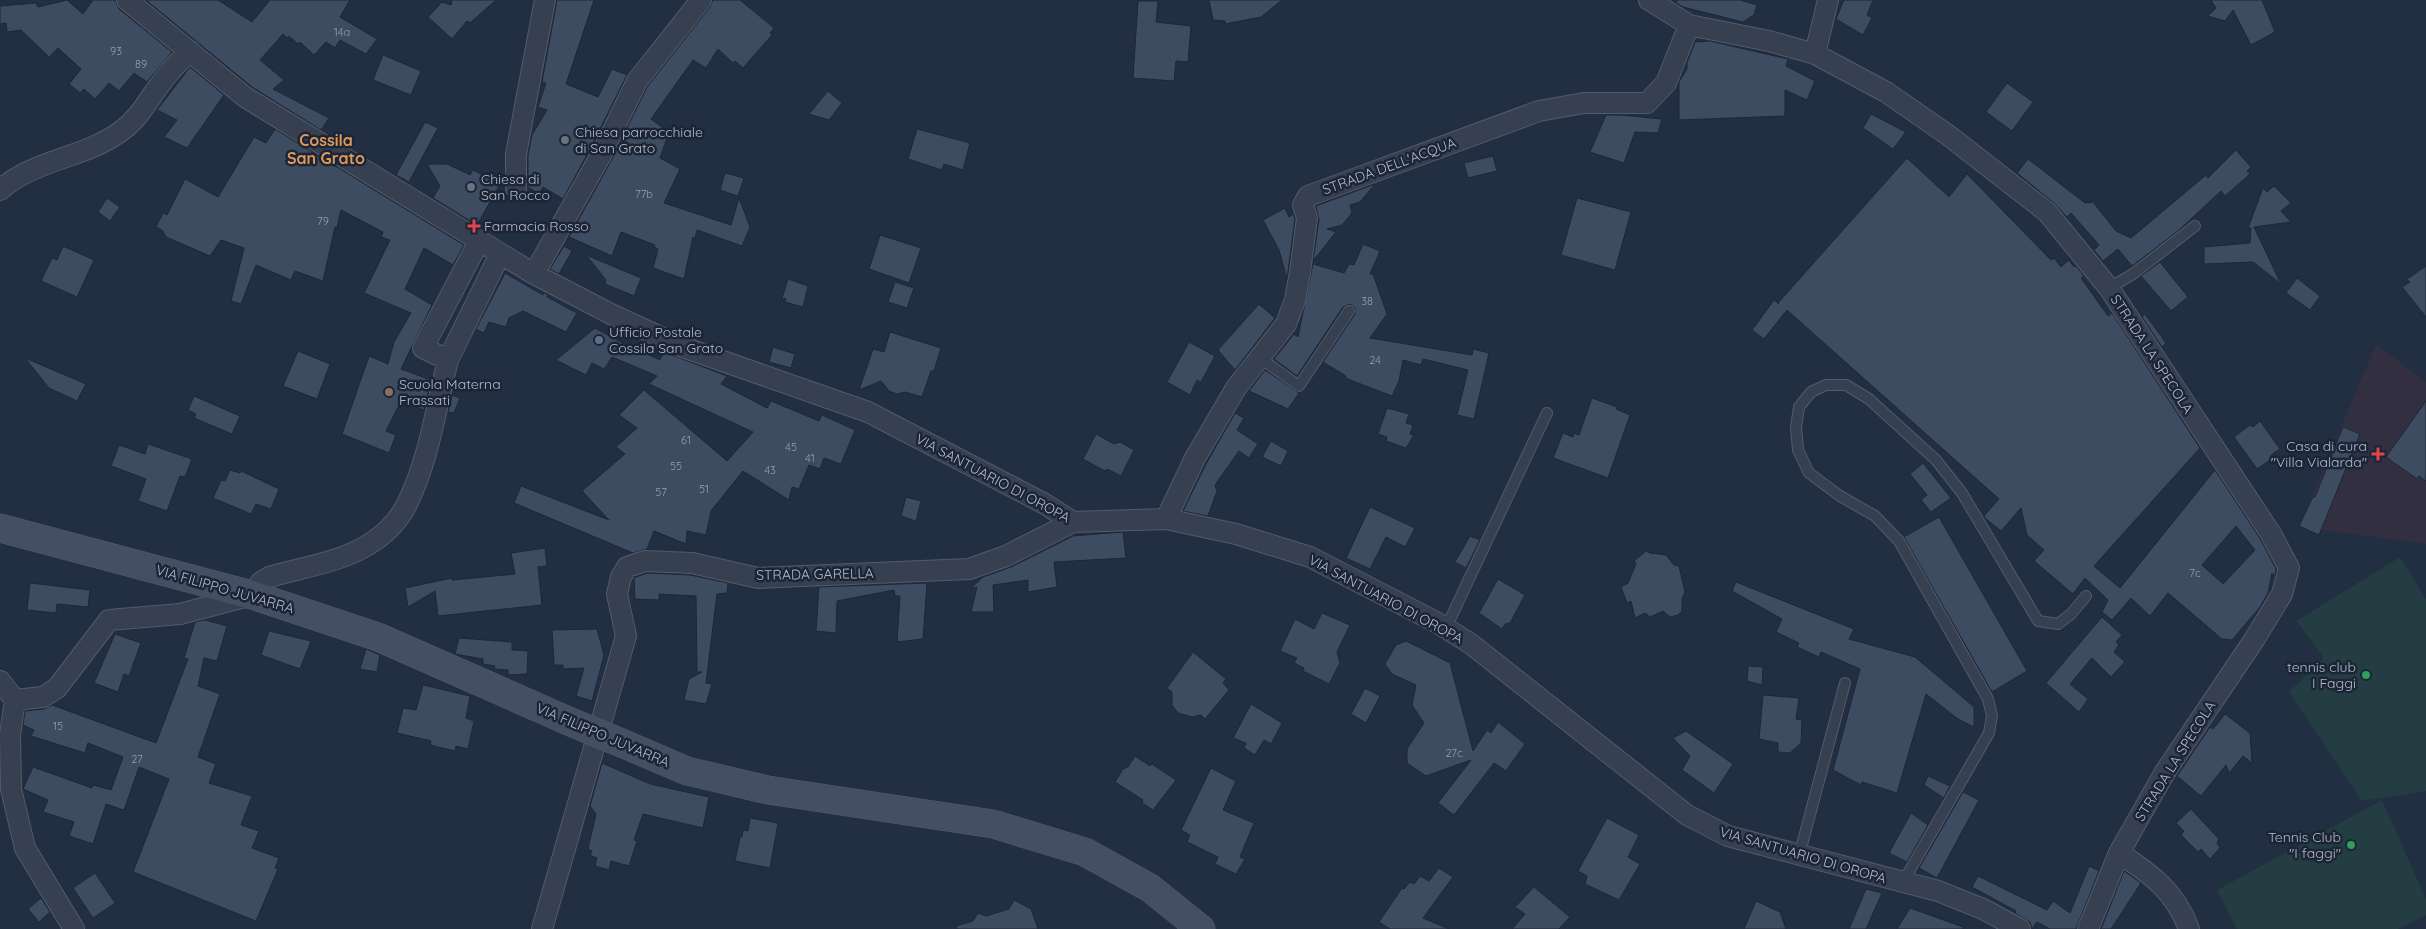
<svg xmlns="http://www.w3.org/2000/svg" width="2426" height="929" font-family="Quicksand,sans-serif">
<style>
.medical{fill:#322f41}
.green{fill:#243d42}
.building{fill:#3e4c61;stroke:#1e2738;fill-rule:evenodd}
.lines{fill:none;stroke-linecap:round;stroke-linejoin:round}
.lane-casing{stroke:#525b6b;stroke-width:12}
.street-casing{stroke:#525b6b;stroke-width:22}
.secondary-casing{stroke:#525b6b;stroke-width:29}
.lane{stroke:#374051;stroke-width:10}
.street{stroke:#374051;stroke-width:20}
.secondary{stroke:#444f64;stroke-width:28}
.secondary-bridge-casing{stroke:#525b6b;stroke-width:29;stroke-linecap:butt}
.secondary-bridge{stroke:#444f64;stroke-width:28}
.worship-dot{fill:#6b7280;stroke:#1c2536;stroke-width:2}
.health-dot{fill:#e0444e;stroke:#1c2536;stroke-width:2}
.service-dot{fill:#5c6f8a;stroke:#1c2536;stroke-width:2}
.education-dot{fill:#8d6e63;stroke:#1c2536;stroke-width:2}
.leisure-dot{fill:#2e9e5b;stroke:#1c2536;stroke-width:2}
.labels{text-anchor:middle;stroke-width:5;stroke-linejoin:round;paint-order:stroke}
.number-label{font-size:11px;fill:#969fb0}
.poi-label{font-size:14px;fill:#b3bbcb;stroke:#1c2536;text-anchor:start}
.street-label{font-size:14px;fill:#b3bbcb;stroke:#1c2536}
.quarter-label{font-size:16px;font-weight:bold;fill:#df9a5a;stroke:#1c2536}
</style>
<rect width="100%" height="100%" fill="#222e41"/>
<path class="medical" d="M2376 344 2426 382V544L2299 527Z"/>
<path class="green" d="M2400 557 2426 599V791L2362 801 2289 692 2324 658 2296 621Z
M2382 800 2426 899V915L2398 929H2237L2217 890Z"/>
<path class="building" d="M67 0 83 14 93 0H115L119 9 172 52 147 82 134 73 119 91 109 83 95 99 84 89 80 93 69 84 81 69 58 48 49 57 21 30 7 32 6 23 0 24V6L36 3 38 7Z
M146 0H218L252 22 270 0H350L340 17 377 39 366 54 340 40 335 48 326 42 314 55 300 42 298 44 289 36 287 38 283 34 260 60 284 80 273 89 329 118 321 130 252 87Z
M452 0H496L470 23 467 21 452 39 428 17 442 2 451 5Z
M557 0H594L566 84 598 97 612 69 627 75 590 149 563 199 543 187 539 194 528 187V155L532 135 547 110 538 107 546 83 542 82Z
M713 0H740L774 28 770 33 772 35 743 68 735 61 733 63 718 49 706 68 693 60 651 119 669 132 660 158 680 169 664 203 731 225 739 198 750 227 742 246 697 230 695 238 693 237 684 279 653 268 658 249 654 247 655 245 621 232 612 256 569 237 611 161 647 87 710 7Z
M1209 0H1282L1261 17 1225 24V21L1213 20Z
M1677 0H1740L1757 5 1754 15 1743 22 1683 7 1676 3Z
M1844 0H1873L1867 15 1872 18 1863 35 1836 19Z
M2211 0H2262L2275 32 2251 45 2233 10 2225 21 2208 16 2216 8Z
M1138 1H1158L1156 22 1191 26 1188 62 1176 61 1174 81 1133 78Z
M1710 41 1788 59 1786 66 1815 81 1807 100 1785 90V116L1679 120V82L1687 69V63L1695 42Z
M383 55 421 71 411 95 373 80Z
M190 67 224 95 187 148 164 137 177 120 157 110Z
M2007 83 2033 102 2012 131 1986 112Z
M828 91 842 103 829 120 809 114Z
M1871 114 1906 132 1893 149 1863 128Z
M1606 115H1621L1662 119 1658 133 1635 132 1624 163 1590 152Z
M425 122 438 128 409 182 396 175Z
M275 129 464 245 453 265 424 248 405 289 432 305 401 369 431 380 424 410 401 401 386 431 396 435 389 453 342 434 369 356 388 364 394 342 411 313 364 293 390 240 381 237 383 232 341 210 337 228 335 227 323 281 295 271 291 280 256 265 241 304 231 301 244 248 221 240 210 256 166 237 162 230 156 227 163 213 167 215 185 179 218 197 254 137 266 143Z
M917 129 970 143 963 170 944 164 942 170 908 159Z
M2236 150 2251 167 2247 171 2250 174 2225 196 2221 191 2178 231 2132 266 2118 249 2103 261 2094 250 2099 245 2071 213 2067 217 2054 203 2017 173 2028 159 2085 203 2093 202 2116 231 2131 238 2206 175 2208 178Z
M1493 156 1497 171 1468 178 1464 163Z
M1907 158 1949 197 1967 174 2051 260 2054 258 2061 267 2069 260 2074 267 2076 266 2084 276 2081 278 2108 316 2112 313 2200 448 2094 566 2120 588 2215 470 2261 540 2276 569 2275 576 2272 573 2268 593 2260 607 2232 640 2222 639 2168 593 2150 616 2131 598 2112 620 2102 612 2108 600 2085 578 2073 594 2034 561 2044 550 2027 535 2021 508 2001 531 1985 518 1984 516 1999 499 1787 310 1764 339 1752 330 1774 300 1779 304 1778 303ZM2236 526 2255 550 2223 584 2202 565Z
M427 164H447L470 175 473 170 500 184 477 225 433 198 440 186Z
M725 173 744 178 738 196 720 190Z
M1375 184 1360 202 1350 205 1352 213 1342 225 1327 229 1336 232 1313 261 1319 220 1316 206Z
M2274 186 2291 203 2281 211 2291 222 2254 227 2281 284 2253 262 2204 264V247L2250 243 2251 228H2248L2263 188 2267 192Z
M107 198 120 207 110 221 98 212Z
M1577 198 1631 212 1615 270 1561 255Z
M1285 208 1289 217 1293 214 1295 219 1287 279 1279 250 1263 220Z
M880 235 921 248 909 283 869 269Z
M1363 244 1380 251 1370 274H1373L1387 314 1370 338 1472 355 1473 349 1489 353 1474 419 1457 415 1468 370 1423 359 1421 365 1403 360 1399 381 1392 396 1345 378 1346 376 1323 362 1355 314V308L1350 304 1343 307 1297 376 1274 359 1294 334 1298 337 1313 264 1344 273 1349 264 1354 265Z
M63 246 94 260 77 297 41 281 52 258 57 260Z
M564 246 572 251 559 274 550 269Z
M586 255 641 278 634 296 605 284 606 280Z
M2160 262 2188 297 2171 311 2141 276Z
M2426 266V317L2402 287 2410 282 2407 279Z
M505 273 543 295V292L548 295 547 297 577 313 566 332 523 311 509 318 506 327 489 322 484 333 476 329Z
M2297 278 2320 296 2310 310 2286 293Z
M788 279 808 286 803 307 785 302 786 299 782 298Z
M895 282 914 288 907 308 888 302Z
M1259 304 1275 318 1235 370 1218 350Z
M2145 314 2166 343 2162 347 2142 317Z
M595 328 624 344 660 360 664 352 727 376 721 384 767 408 771 401 819 421 822 415 855 430 841 464 824 458 820 469 809 465 799 489 792 487 789 500 743 471 711 511 706 535 687 531 686 544 654 531 647 549 633 553 514 503 521 486 609 520 582 491 625 454 616 447 637 428 619 415 644 390 727 461 753 432 649 384 657 376 612 357 604 369 592 363 586 375 556 360Z
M890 332 941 348 934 371H931L922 397 905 392 897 394 889 391 881 381 859 390 873 349 884 352Z
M1189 342 1215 356 1201 382 1197 380 1190 395 1167 382Z
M773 347 795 354 791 368 769 362Z
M298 351 330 364 317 399 283 386Z
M25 358 86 384 77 401 49 388Z
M1265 370 1299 393 1288 409 1249 391Z
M452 395 460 398 454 413 448 412Z
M194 396 240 416 232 434 194 418 196 414 188 410Z
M1592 398 1617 407 1616 409 1630 415 1608 478 1553 458 1563 433 1573 437 1574 433 1579 435Z
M2426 401V481L2419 476 2417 479 2386 457Z
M1387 408 1409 414 1406 423 1413 425 1410 434 1414 435 1406 448 1386 441 1387 437 1378 434Z
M1235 413 1244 418 1237 430 1258 444 1249 458 1239 451 1217 482 1215 486 1217 491 1208 516 1183 511 1206 464Z
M2260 421 2280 449 2271 455 2273 458 2257 469 2234 437 2250 425 2253 427Z
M2343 427 2360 434 2319 535 2299 526 2313 497H2315Z
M1096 434 1114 444 1120 442 1134 450 1121 476 1107 469 1105 471 1083 459Z
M1271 441 1288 451 1281 466 1262 457Z
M148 444 192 459 185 477 180 476 167 511 138 501 146 479 111 466 119 445 145 454Z
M1923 463 1951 498 1931 512 1921 500 1927 495 1910 474Z
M230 470 240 473 241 471 279 489 271 509 256 504 251 514 213 498 221 480 225 481Z
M906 497 921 501 916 521 901 516Z
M1370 507 1415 528 1405 547 1386 537 1370 569 1346 558Z
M1939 517 2027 671 1992 692 1904 537Z
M1123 532 1126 558 1054 562 1057 587 1028 592V580L993 585 994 612H971L977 587 971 588 983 577 1011 567 1073 536Z
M1470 536 1480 540 1466 568 1455 562Z
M545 548 547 566 538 567 542 605 438 616 435 591 408 607 405 588 452 578V580L515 574 511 553Z
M1646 551 1650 553 1666 555 1674 565 1679 566 1685 592 1682 599V611L1678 615 1670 617 1663 611 1650 617 1645 613 1635 618 1631 601 1627 603 1621 587 1628 583 1636 564 1634 561Z
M647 573 690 575 728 583 727 593 717 594 706 683 712 684 706 704 684 700 689 679 702 672H697L696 596 659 594V600L635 599 634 578Z
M1498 579 1525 595 1510 623 1505 624 1502 629 1479 613Z
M1736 582 1854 629 1849 639 1915 657 1974 707V727L1958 719 1926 694 1897 793 1862 782 1861 785 1833 770 1860 669 1821 652 1819 657 1797 647 1799 643 1776 632 1782 619 1732 591Z
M30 583 90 590 88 607 57 604 56 613 27 610Z
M927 583 923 639 897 642 900 596H895L894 590 837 601 836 633 816 631 819 587Z
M1322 613 1350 625 1337 652 1340 663 1329 684 1303 671 1304 668 1294 663 1297 658 1280 651 1295 619 1314 629Z
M2102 617 2122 635 2116 642 2119 645 2114 652 2125 662 2111 677 2092 658 2070 684 2088 699 2079 712 2046 683Z
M205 620 227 626 217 661 204 658 198 686 220 694 198 757 216 764 209 783 252 796 241 825 259 831 252 848 279 858 275 868 278 869 256 921 133 872 169 779 139 767 124 810 106 804 93 844 69 836 74 822 43 812 48 800 23 789 33 767 92 788 93 785 111 790 123 757 88 743 85 753 31 736 34 730 23 725 25 711 44 709 52 705 156 743 188 659 184 658 195 622Z
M597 629 604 655 592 701 576 696 584 668 563 669V665H554L552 630Z
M269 631 311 641 300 669 261 655Z
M115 634 141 643 129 676 124 674 118 692 94 683Z
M459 638 512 642V650L528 651 527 674 508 675V670L494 669 495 666 483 664V659L455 654Z
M1406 641 1450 663 1473 751 1487 730 1491 733 1498 722 1525 744 1506 771 1494 763 1454 815 1438 803 1471 760 1426 776 1407 763V749L1424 723 1412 705 1416 685 1392 674 1385 664 1396 645Z
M366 649 380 655 377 672 360 669Z
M1193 652 1226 679 1223 683 1229 690 1205 719 1201 715 1192 717 1178 713 1172 705V692L1167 688Z
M1748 666 1763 667 1762 685 1747 681Z
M423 685 470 696 466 718 474 721 468 749 456 746 455 751 430 745 431 741 397 733 403 708 416 710Z
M1365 688 1380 696 1366 723 1351 714Z
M1763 695 1799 698 1796 719 1802 720 1801 743 1790 753 1778 752V743L1759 739Z
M1251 704 1282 723 1271 744 1264 740 1255 755 1244 748 1246 743 1233 738Z
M2225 714 2250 733 2252 763 2243 756 2229 773 2226 765 2201 796 2177 776 2210 727 2213 729Z
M1686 731 1733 764 1714 793 1682 770 1690 756 1673 738Z
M1135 756 1150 766 1152 764 1176 780 1153 810 1142 803 1143 800 1115 782 1123 769 1128 767Z
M602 763 650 784 709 797 703 828 643 814 634 840 637 841 629 866 611 861 609 870 595 866 597 858 590 855 592 851 588 849 596 814 590 806Z
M1211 768 1236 781 1223 810 1254 823 1240 857 1245 859 1236 874 1215 864 1218 857 1187 842 1190 835 1181 830Z
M1928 776 1950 786 1944 798 1924 785Z
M1963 792 1979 800 1937 878 1919 868Z
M2191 809 2219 839 2217 843 2220 848 2210 859 2201 849 2198 852 2181 835 2184 831 2176 823Z
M1911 813 1928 825 1907 862 1889 853Z
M750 818 778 823 770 868 735 861 740 837H742L743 830 748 831Z
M1607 818 1639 835 1628 857 1640 864 1619 900 1585 884 1587 876 1578 871Z
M2089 866 2099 871 2076 929H2050L2037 922 2032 929 2030 922 2015 913 2016 911 1972 887 1978 876 2047 910 2053 901 2070 913Z
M1439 868 1453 877 1423 918 1449 929H1390L1379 922 1402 888 1404 889 1410 882 1414 884 1420 876 1429 881Z
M2124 871 2141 883 2111 929H2101Z
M95 873 115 903 93 918 73 888Z
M1534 887 1570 917 1559 929H1512L1525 914 1515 907Z
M1866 889 1882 893 1866 929H1849Z
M41 898 50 912 39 922 28 909Z
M1014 900 1031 909 1038 929H957L956 926 973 921 978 913 986 916 1009 909Z
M1756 901 1780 912 1786 929H1744Z
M1910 908 1963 927V929H1897Z"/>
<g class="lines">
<defs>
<path id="lane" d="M2109 288 2133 274 2195 226
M1260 358 1299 386 1349 311
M1446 628 1547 413
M1799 856 1845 683
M1903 882 1989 733 1992 716 1988 699 1899 541 1875 516 1840 496 1809 473 1798 450 1796 427 1799 407 1811 392 1826 385H1846L1869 399 1936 460 1962 493 2038 621 2058 624 2071 614 2086 596"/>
<path id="street" d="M127 0 245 97 534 274 611 314 680 346 868 412 1045 504 1073 522 1166 519 1236 534 1310 557 1436 622 1471 644 1687 815 1728 836 1938 891 1983 909 2020 929
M1649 0 1689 25 1769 41 1815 54 1886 92 1948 135 2047 212 2109 288 2271 534 2289 568 2282 594 2254 640 2165 772 2119 853 2088 929
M1815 54 1828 0
M516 188V154L545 0
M0 190C33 160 84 158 120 132 143 116 151 93 169 73 175 65 183 58 190 51
M479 241 423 348 448 360 500 254
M534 274 601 155 637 81 701 0
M1166 519 1195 458 1236 388 1286 324 1295 300 1300 272 1307 218 1303 205 1308 196 1539 111 1584 103H1647L1666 83 1689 25
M0 681 15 700
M2119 853C2151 874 2175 891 2189 929
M74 929 25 848 11 789 10 735 15 700 43 697 57 688 109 620 180 614 252 595 261 582 269 577C304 567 344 562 374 541 387 532 400 518 407 504 429 460 436 407 448 360
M542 929 626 636 617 594 621 577 627 567 645 561 692 563 758 578 969 569 1006 556 1073 522"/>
<path id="secondary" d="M0 528 252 595 378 637 573 723
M624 744 687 771 768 790 993 824 1085 852 1150 888 1201 929"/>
</defs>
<use href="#lane" class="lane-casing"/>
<use href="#street" class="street-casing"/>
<use href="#secondary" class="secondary-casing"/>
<use href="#lane" class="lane"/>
<use href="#street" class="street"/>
<use href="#secondary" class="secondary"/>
<defs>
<path id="secondary-bridge" d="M573 723 624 744"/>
</defs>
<use href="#secondary-bridge" class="secondary-bridge-casing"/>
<use href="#secondary-bridge" class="secondary-bridge"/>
</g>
<g class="worship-dot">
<circle cx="565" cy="140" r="5"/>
<circle cx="471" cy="187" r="5"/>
</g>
<g class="health-dot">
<path d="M471.5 218.5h5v5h5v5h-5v5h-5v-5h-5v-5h5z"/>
<path d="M2375.5 446.5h5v5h5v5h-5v5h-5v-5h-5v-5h5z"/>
</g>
<circle class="service-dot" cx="599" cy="340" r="5"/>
<circle class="education-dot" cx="389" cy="392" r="5"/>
<g class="leisure-dot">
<circle cx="2366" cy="675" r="5"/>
<circle cx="2351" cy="845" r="5"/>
</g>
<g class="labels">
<g class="number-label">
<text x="342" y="36">14a</text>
<text x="116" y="55">93</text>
<text x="141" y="68">89</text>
<text x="644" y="198">77b</text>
<text x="323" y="225">79</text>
<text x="1367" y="305">38</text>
<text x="1375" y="364">24</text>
<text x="686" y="444">61</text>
<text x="791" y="451">45</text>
<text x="810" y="462">41</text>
<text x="676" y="470">55</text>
<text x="770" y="474">43</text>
<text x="704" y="493">51</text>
<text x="661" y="496">57</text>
<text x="2195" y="577">7c</text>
<text x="58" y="730">15</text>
<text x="1454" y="757">27c</text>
<text x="137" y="763">27</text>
</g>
<g class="poi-label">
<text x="575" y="137">Chiesa parrocchiale<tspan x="575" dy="16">di San Grato</tspan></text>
<text x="481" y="184">Chiesa di<tspan x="481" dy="16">San Rocco</tspan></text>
<text x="484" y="231">Farmacia Rosso</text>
<text x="609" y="337">Ufficio Postale<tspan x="609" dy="16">Cossila San Grato</tspan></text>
<text x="399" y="389">Scuola Materna<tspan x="399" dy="16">Frassati</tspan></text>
<text x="2367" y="451" text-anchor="end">Casa di cura<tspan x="2367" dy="16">"Villa Vialarda"</tspan></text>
<text x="2356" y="672" text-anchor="end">tennis club<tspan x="2356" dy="16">I Faggi</tspan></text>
<text x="2341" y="842" text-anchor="end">Tennis Club<tspan x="2341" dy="16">"I faggi"</tspan></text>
</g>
<g class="street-label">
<text transform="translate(1389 166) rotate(-20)" y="5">STRADA DELL'ACQUA</text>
<text transform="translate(2152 354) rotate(57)" y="5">STRADA LA SPECOLA</text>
<text transform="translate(993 478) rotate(28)" y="5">VIA SANTUARIO DI OROPA</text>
<text transform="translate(815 574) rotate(-1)" y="5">STRADA GARELLA</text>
<text transform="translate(225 589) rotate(16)" y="5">VIA FILIPPO JUVARRA</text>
<text transform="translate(1386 599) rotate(28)" y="5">VIA SANTUARIO DI OROPA</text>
<text transform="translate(603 735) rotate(23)" y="5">VIA FILIPPO JUVARRA</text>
<text transform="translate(2175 761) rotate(-58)" y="5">STRADA LA SPECOLA</text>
<text transform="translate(1803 855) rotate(16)" y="5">VIA SANTUARIO DI OROPA</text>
</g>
<g class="quarter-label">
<text x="326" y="146">Cossila<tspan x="326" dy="18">San Grato</tspan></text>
</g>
</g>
</svg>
